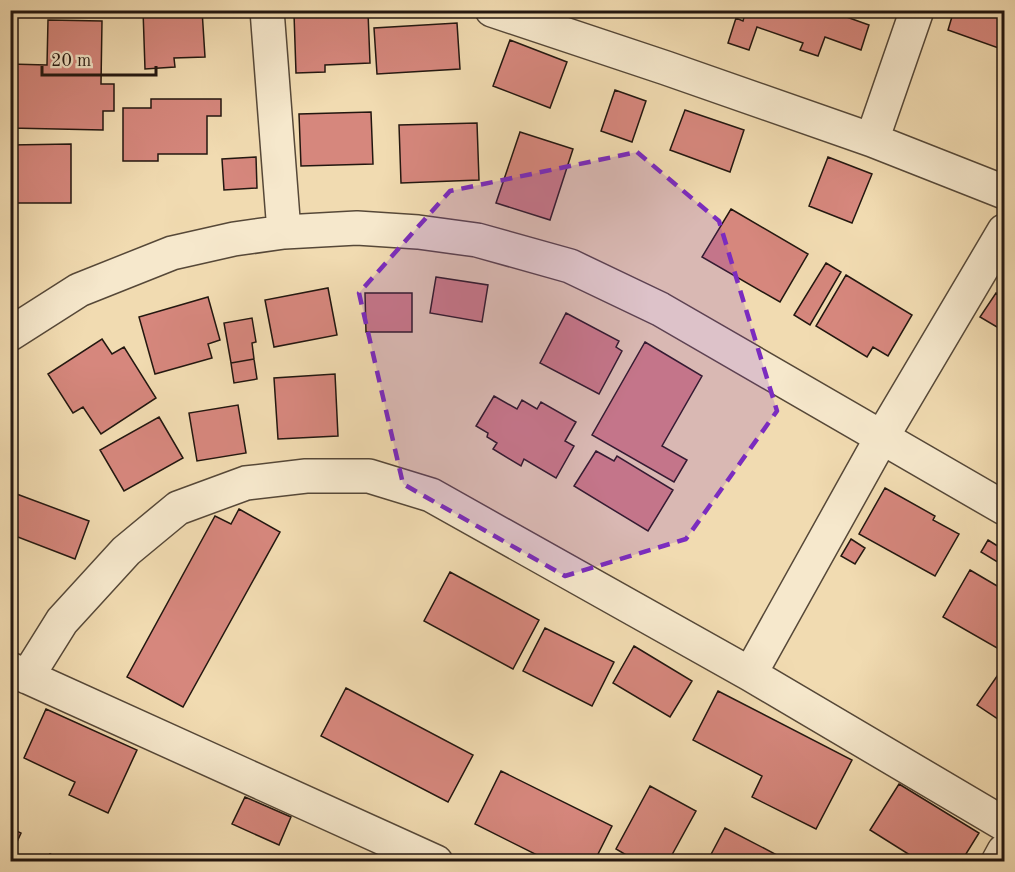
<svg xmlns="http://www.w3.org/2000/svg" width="1015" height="872" font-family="'Old Standard TT',serif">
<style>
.building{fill:#d6877d;stroke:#231710;stroke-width:1.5}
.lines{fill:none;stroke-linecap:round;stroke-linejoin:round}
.minor-casing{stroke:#564838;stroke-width:36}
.minor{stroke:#f6e8cc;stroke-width:33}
.marked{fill:#7b2cbf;fill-opacity:0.2;stroke:#7b2cbf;stroke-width:4.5;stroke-dasharray:12 8;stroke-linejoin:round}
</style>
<rect width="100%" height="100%" fill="#f1dbb1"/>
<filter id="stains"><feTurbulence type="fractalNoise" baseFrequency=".00333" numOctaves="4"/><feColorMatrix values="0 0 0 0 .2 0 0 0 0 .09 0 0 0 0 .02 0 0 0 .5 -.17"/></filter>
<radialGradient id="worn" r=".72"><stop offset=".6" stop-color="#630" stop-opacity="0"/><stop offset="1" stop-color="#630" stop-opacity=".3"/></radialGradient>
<path class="building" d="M143 10H202L205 57 174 58 175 67 145 69Z
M746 10H827L869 25 861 50 825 37 818 56 800 50 803 43 757 27 749 50 728 43 736 18 743 21Z
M954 10H1004V50L948 30Z
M368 12 370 63 325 65V72L296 73 294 14Z
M48 20 102 21 101 84H114V111H103V130L10 128V64L47 65Z
M457 23 460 69 377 74 374 28Z
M510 40 567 62 550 108 493 86Z
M615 90 646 101 632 142 601 131Z
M151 99H221V116H207V154H158V161H123V108H151Z
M685 110 744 130 730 172 670 150Z
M371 112 373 164 301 166 299 114Z
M477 123 479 180 401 183 399 125Z
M520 132 573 149 550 220 496 203Z
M71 144V203H13V192H10V145Z
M256 157 257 188 224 190 222 159Z
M828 157 872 174 852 223 809 206Z
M731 209 808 254 780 302 702 257Z
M826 263 841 272 810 325 794 315Z
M846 275 912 315 888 356 873 347 867 357 816 326Z
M436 277 488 285 482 322 430 313Z
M328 288 337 335 274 347 265 300Z
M365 293H412V332H366Z
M996 293 1004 298V327L1002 330 980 317Z
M208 297 220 340 208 344 212 358 155 374 139 317Z
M566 313 619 341 616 347 622 351 599 394 540 363Z
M252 318 256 342 252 343 254 359 231 363 224 323Z
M102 339 112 354 124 347 156 398 101 434 83 407 73 413 48 374Z
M645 342 702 376 662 446 687 460 674 482 592 435Z
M254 359 257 379 234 383 231 363Z
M335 374 338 436 278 439 274 378Z
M494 396 517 409 522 400 537 409 541 402 576 422 565 441 574 446 556 478 524 459 521 466 493 449 497 443 487 437 488 433 476 426Z
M238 405 246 453 197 461 189 413Z
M159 417 183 458 124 491 100 450Z
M596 451 614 461 617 456 673 490 648 531 574 486Z
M885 488 935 516 933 520 959 534 935 576 859 534Z
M14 493 89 521 75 559 10 534V502Z
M239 509 280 532 183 707 127 677 215 516 231 524Z
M851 539 865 548 855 564 841 556Z
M988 540 1004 550V566L981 552Z
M970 570 1004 590V652L943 617Z
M450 572 539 620 513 669 424 621Z
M545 628 614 662 592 706 523 671Z
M634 646 692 681 670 717 613 683Z
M1002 669 1004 670V723L977 705Z
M346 688 473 755 448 802 321 736Z
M718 691 852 760 816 829 752 797 762 776 693 740Z
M46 709 137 750 108 813 69 795 75 782 24 758Z
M10 741 17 744 10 759Z
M501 771 612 826 594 862H551L475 824Z
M899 784 979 833 961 862H921L870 830Z
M650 786 696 811 668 862H638L616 849Z
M245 797 291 817 279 845 232 824Z
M10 828 21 833 10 857Z
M725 828 777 855 774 862H707Z
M50 854 68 862H47Z"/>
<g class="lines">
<defs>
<path id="minor" d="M267 10 284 232
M492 10 666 68 872 140 1004 192
M872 140 917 10
M10 334 79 290 172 253 234 239 284 232 357 228 418 232 477 240 570 266 660 309 1004 508
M10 669 436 862
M750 674 882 437 1004 231
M27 677 62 621 126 551 178 508 246 483 306 476H369L431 495 750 674 1004 824
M998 862 1004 851"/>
</defs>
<use href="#minor" class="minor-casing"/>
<use href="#minor" class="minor"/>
</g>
<path class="marked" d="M637 152 719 221 777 411 686 539 565 576 403 484 359 293 450 191Z"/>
<rect width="1015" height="872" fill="none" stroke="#f1dbb1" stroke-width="36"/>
<rect x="12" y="12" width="991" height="848" fill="none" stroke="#231710" stroke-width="3"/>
<rect x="18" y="18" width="979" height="836" fill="none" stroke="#231710" stroke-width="1.5"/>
<path d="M42 66v9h114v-9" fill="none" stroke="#231710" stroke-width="3"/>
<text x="51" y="66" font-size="18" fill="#231710" stroke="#f6e8cc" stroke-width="4.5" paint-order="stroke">20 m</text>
<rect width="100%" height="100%" filter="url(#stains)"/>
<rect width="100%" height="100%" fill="url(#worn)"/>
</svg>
